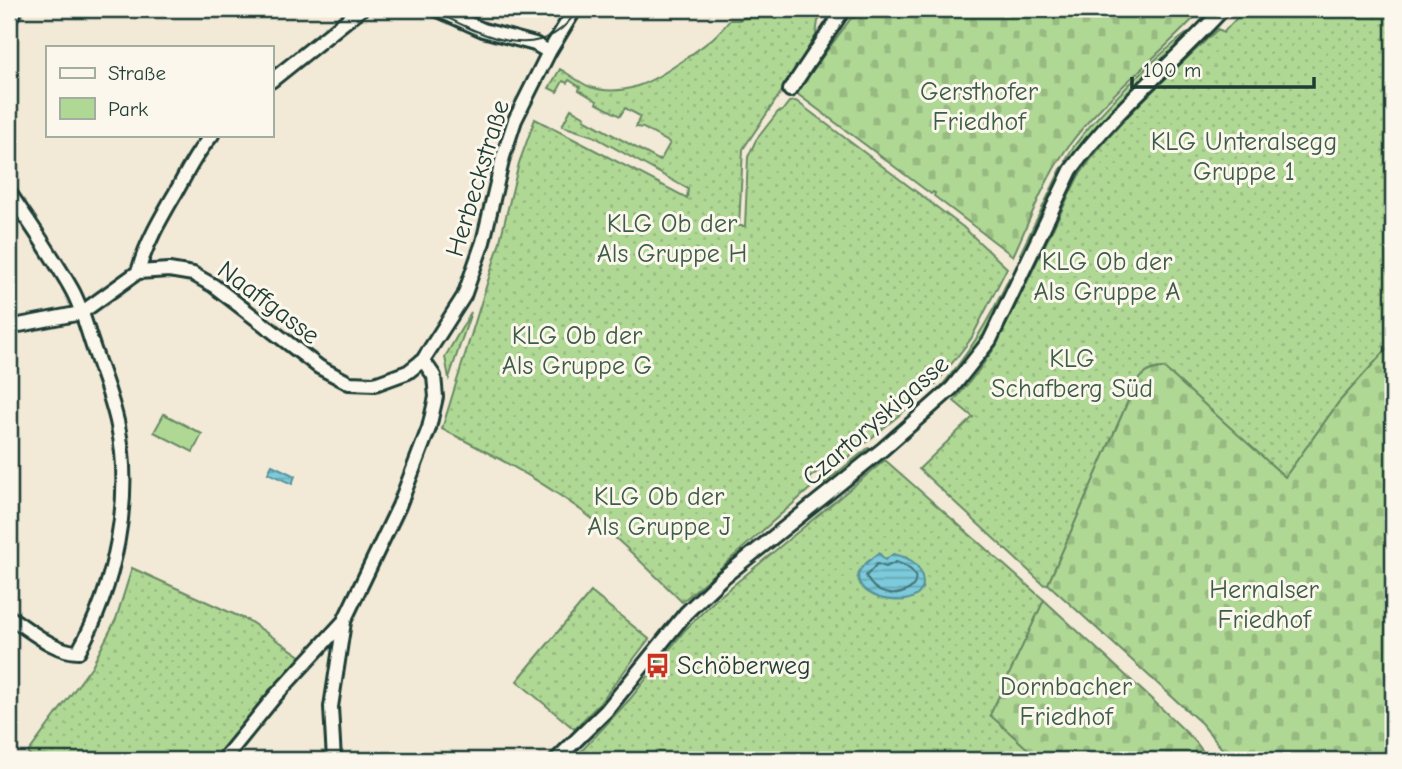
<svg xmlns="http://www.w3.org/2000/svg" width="1402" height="769" font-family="'Comic Neue',sans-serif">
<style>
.green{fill:url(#green-dots);stroke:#688a64;stroke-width:2}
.cemetery{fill:url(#cemetery-stones);stroke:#688a64;stroke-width:2}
.pitch{fill:#b0d895;stroke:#688a64;stroke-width:2}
.water{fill:url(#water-rules);stroke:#579298;stroke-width:2}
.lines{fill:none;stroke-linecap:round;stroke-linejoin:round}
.shore{stroke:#447577;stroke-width:2}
.street-casing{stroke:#1f3d34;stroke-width:18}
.street{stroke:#fbf7ec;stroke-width:12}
.tram{stroke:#1f3d34;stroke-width:2}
.labels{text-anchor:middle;stroke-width:6;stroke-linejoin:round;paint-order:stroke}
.park-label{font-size:26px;fill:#3c5c47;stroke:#fbf7ec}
.street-label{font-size:26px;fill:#1f3d34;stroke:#fbf7ec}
.poi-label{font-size:26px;fill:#1f3d34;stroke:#fbf7ec;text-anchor:start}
</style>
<defs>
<pattern id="green-dots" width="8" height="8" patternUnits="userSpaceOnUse" patternTransform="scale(1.75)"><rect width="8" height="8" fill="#b0d895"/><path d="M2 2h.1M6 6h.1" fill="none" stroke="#97ba81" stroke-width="1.8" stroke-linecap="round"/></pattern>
<pattern id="cemetery-stones" width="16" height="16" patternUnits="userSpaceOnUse" patternTransform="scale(1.75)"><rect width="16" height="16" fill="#b0d895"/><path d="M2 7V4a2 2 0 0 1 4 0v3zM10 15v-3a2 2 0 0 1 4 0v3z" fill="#97ba81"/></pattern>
<pattern id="water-rules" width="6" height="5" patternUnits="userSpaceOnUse" patternTransform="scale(1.75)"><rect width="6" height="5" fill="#7ccadb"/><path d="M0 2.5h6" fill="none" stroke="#65a5b2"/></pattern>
</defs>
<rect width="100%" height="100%" fill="#f2e9d7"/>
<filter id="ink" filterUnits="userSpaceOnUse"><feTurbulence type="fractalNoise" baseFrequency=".0143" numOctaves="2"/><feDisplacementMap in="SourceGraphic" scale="14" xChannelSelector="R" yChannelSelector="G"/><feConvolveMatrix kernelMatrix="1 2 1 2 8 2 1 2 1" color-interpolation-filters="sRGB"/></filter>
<g filter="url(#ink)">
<path class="green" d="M749 9H828L818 21 816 35 786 85 743 149 739 226H745L748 157 756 140 778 112 782 111 789 102 796 101 963 227 1007 268 971 339 935 385 932 382 923 389 926 393 825 476 820 470 809 478 814 485 682 602C659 579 636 556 611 534 561 491 502 459 442 429L499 245 519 163 535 119 687 198 688 189 593 136 562 126 571 109 585 117 584 119 660 161 670 143 643 128 636 127 640 116 625 108 620 116 596 103 597 101 579 90 580 87 569 80 567 83 563 81 557 92 549 88 560 69C569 74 579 82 588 86 624 100 657 79 685 59 704 45 716 38 730 20H739L747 16Z
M1245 9H1393V342L1339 402 1285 477 1164 368C1150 368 1142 373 1135 385L1048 584 1044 585 919 469 973 417 954 401 979 370 996 346 1078 177C1117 121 1168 76 1218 29L1223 33Z
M1186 34 1188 37 1127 94 1094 130 1069 163 1066 161C1074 135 1160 52 1186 34Z
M1062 167 1066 168 1023 256 1020 254Z
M1009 278 1012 279 1000 305 997 304 994 310 997 312C981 342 963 367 940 392L938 390C968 356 990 319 1009 278Z
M471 312 449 378 445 357Z
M868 448 871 449 827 486 824 483Z
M885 460 1044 600 991 715 1040 760H573L630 699 685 630 714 601Z
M132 568 249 621 302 657 262 701 215 760H35L28 753 92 666 116 619Z
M591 592 649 639 599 704 574 729 517 681Z"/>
<path class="cemetery" d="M858 9H1202C1159 58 1103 96 1065 151 1043 183 1029 222 1013 256L934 196 935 193 933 192 931 194 796 93 852 17 854 18 860 11Z
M1393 342V760H1231L1202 724 1048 584 1135 385C1141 373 1150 369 1164 368L1285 477 1339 402Z
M1044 600 1160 707 1195 741 1209 760H1040L990 715Z"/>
<path class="pitch" d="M164 414 202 434 193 452 154 432Z"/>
<path class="water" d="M272 465 295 476 292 484 268 473Z
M879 553 885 560 893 554C903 556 916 561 920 571 940 616 849 604 859 572 862 564 873 558 879 553Z"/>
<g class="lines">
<path class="shore" d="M896 562C947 580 884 616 866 576L877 564 886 567Z"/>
<defs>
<path id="street" d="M436 9 483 30 535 44 549 52
M9 19 16 9
M271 81 361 9
M790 90 844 9
M9 192C30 224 53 256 72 290 83 310 88 334 96 355 104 379 113 401 118 426 133 499 115 588 78 652 54 652 29 629 9 617
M138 272C146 243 161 218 176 192 187 172 197 152 212 135
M9 327 81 313 138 272 169 270 193 274 214 286 319 367 349 383 375 384 408 372 423 360 464 296 483 242 503 157 515 120 549 52 575 9
M223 760 276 695 344 621 399 506 429 428 436 397 434 376 423 360
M334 760 331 707 344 622
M556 760 606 711 686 613 721 579 883 449 952 388 990 340 1071 170C1115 109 1173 64 1223 9"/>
</defs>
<use href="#street" class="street-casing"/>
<use href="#street" class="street"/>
<path class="tram" d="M430 9C478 33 541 70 578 9"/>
</g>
</g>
<defs>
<symbol id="bus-bare" viewBox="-9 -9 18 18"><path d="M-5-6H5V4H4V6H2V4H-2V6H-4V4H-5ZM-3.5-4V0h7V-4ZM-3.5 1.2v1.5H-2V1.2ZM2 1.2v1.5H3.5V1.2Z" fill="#c8321e" stroke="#fbf7ec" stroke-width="2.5" paint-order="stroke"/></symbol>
</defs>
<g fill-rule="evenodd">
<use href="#bus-bare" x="640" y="648" width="35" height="35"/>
</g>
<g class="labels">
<g class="park-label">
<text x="979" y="100">Gersthofer<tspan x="979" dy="30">Friedhof</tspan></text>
<text x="1244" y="150">KLG Unteralsegg<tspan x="1244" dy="30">Gruppe 1</tspan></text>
<text x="672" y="232">KLG Ob der<tspan x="672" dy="30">Als Gruppe H</tspan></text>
<text x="1107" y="270">KLG Ob der<tspan x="1107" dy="30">Als Gruppe A</tspan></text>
<text x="577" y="344">KLG Ob der<tspan x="577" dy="30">Als Gruppe G</tspan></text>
<text x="1072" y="367">KLG<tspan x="1072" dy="30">Schafberg Süd</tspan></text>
<text x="659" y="505">KLG Ob der<tspan x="659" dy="30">Als Gruppe J</tspan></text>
<text x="1264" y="598">Hernalser<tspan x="1264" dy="30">Friedhof</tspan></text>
<text x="1066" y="695">Dornbacher<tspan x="1066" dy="30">Friedhof</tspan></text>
</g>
<g class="street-label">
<text transform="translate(477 178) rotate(-73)" y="9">Herbeckstraße</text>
<text transform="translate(269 302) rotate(37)" y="9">Naaffgasse</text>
<text transform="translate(875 420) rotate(-41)" y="9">Czartoryskigasse</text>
</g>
<g class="poi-label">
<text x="677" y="674">Schöberweg</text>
</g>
</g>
<rect width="1402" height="769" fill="none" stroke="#fbf7ec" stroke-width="35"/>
<rect x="18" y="18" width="1367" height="734" fill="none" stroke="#1f3d34" stroke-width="2.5" filter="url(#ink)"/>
<rect x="46" y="46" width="228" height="91" fill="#fbf7ec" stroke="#a3ada2" stroke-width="2"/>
<rect x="60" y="68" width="35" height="10" fill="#fbf7ec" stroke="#a3ada2" stroke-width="2"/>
<text x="108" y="80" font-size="21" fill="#1f3d34">Straße</text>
<rect x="60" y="98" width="35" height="21" fill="#b0d895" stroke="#a3ada2" stroke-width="2"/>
<text x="108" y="116" font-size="21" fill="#1f3d34">Park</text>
<path d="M1132 77v10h182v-10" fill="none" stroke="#1f3d34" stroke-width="3.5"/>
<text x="1143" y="77" font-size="21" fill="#1f3d34" stroke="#fbf7ec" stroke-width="5" paint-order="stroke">100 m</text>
</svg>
